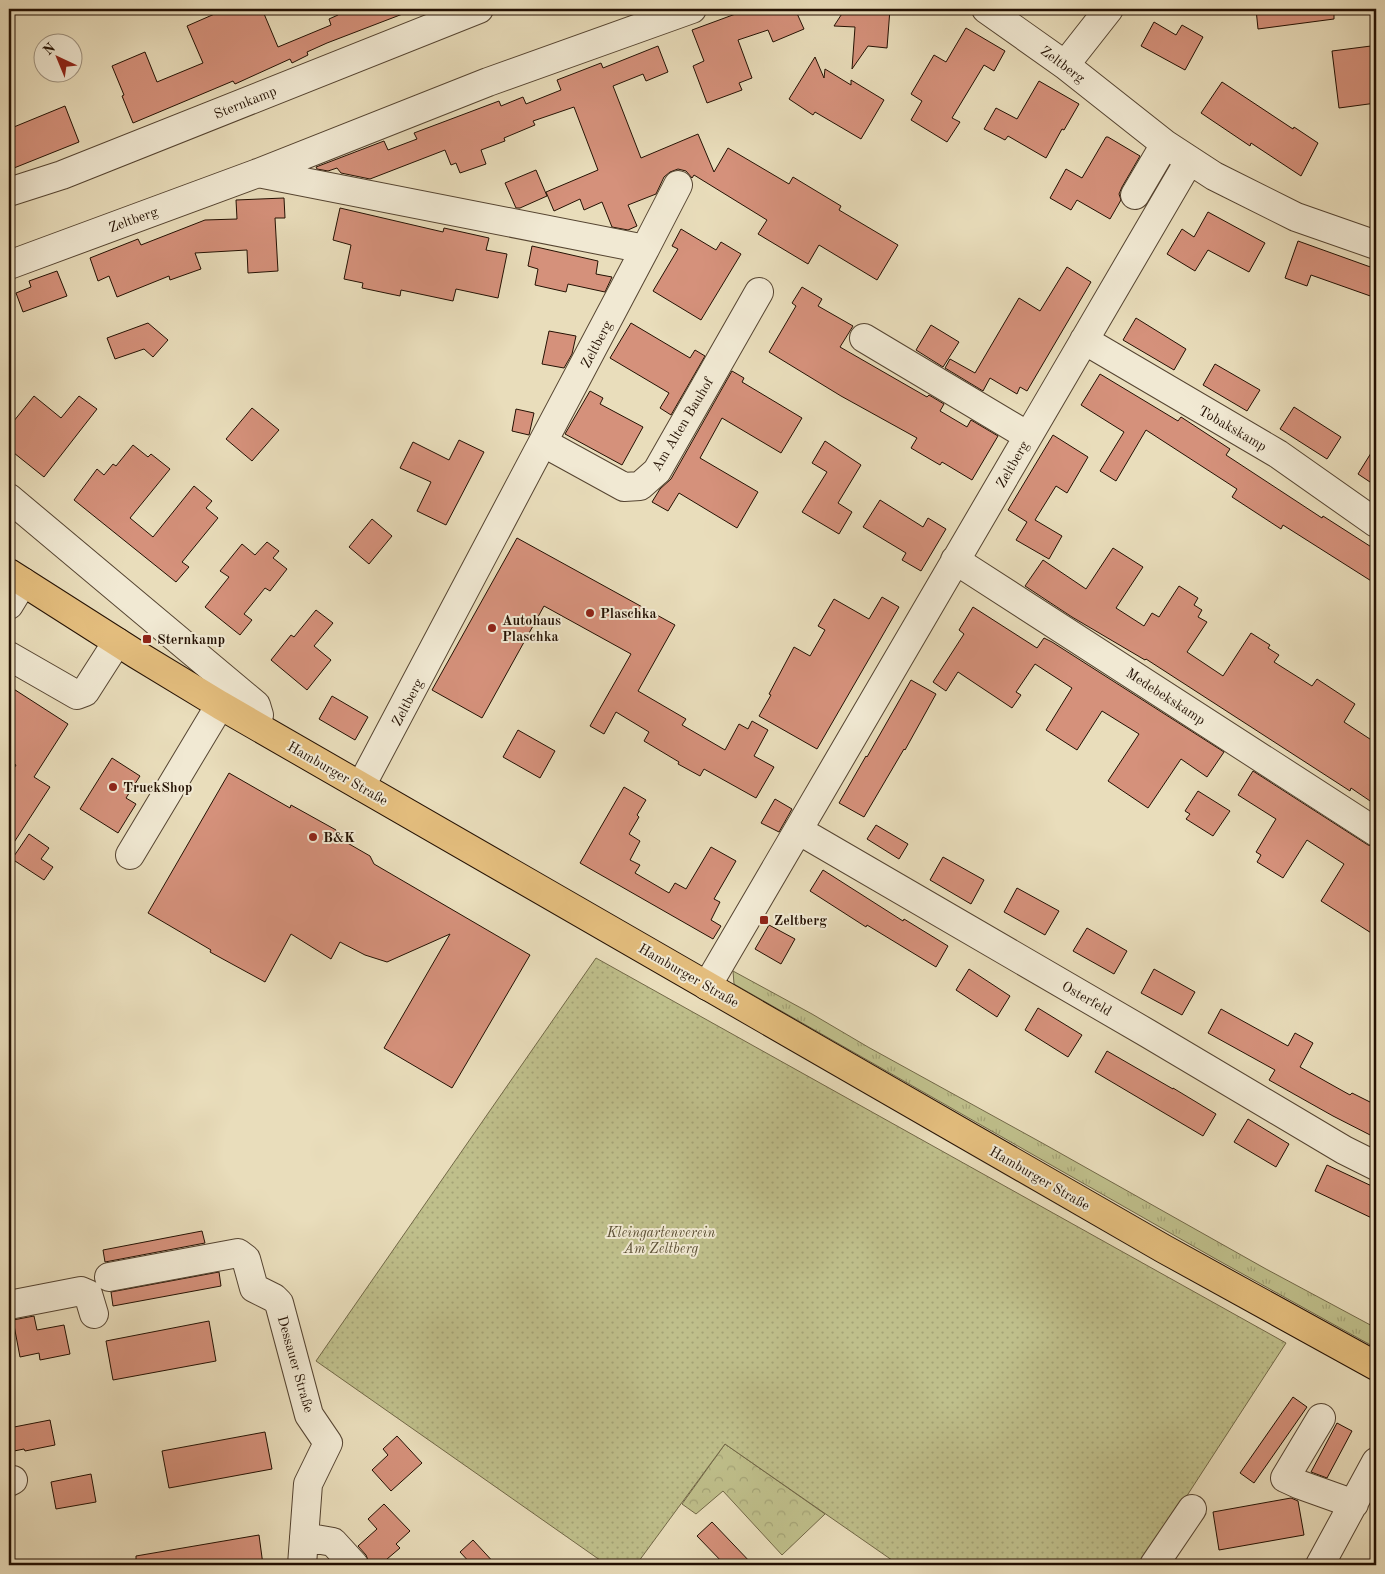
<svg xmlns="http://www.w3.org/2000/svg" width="1385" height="1574" font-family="'Old Standard TT',serif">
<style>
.grass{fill:url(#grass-tufts);stroke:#726847}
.forest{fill:url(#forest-crowns);stroke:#726847}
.garden{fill:url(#garden-dots);stroke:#726847}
.building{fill:#d5917b;stroke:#241103}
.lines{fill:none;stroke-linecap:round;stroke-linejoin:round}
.minor-casing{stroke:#554431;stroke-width:30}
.major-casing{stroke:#241103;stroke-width:30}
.minor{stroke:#f1e9d3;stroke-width:28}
.major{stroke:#e4be7e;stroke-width:28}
.poi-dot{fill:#8f2418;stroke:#f1e9d3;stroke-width:2}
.labels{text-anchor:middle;stroke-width:4;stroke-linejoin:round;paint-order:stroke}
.street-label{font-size:14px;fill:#241103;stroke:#f1e9d3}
.poi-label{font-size:14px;font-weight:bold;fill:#241103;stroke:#f1e9d3;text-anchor:start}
.park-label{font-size:14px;font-style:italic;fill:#5a4e33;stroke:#f1e9d3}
</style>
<defs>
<pattern id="grass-tufts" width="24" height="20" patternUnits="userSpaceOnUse" patternTransform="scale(1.25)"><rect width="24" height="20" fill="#bfbf8b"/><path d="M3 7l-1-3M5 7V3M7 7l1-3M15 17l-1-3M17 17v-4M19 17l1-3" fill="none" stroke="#a4a376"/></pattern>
<pattern id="forest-crowns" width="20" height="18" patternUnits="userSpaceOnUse" patternTransform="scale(1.25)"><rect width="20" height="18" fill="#bfbf8b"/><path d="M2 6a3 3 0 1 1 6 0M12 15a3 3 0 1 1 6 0" fill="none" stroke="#a4a376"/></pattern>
<pattern id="garden-dots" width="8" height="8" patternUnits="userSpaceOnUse" patternTransform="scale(1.25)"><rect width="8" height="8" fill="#bfbf8b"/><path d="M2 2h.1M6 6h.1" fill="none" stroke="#a4a376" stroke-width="1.8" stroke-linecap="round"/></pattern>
</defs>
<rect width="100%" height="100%" fill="#e9ddbb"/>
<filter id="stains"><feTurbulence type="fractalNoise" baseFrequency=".004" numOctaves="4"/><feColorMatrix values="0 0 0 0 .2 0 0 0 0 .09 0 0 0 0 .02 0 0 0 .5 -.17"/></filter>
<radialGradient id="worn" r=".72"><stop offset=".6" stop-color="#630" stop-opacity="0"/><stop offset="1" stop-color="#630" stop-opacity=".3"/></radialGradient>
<path class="grass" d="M733 971 812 1014 868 1047 1044 1144 1266 1269 1376 1328V1348L1214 1258 734 984Z"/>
<path class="forest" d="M725 1444 825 1514 782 1555 723 1491 696 1514 682 1504Z"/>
<path class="garden" d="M596 958 1286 1343 1142 1565H899L725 1444 636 1565H607L316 1361Z"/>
<path class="building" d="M226 9H262L278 47 331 25 329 19 338 15 336 9H413V10L327 43 307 52 308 55 292 63 290 59 235 84 233 81 133 123 122 96 124 95 112 66 145 52 157 82 203 63 187 26Z
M749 9H795L804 29 773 42 768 30 738 40 752 78 739 83 742 90 707 103 693 66 704 61 692 30Z
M845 9H890L887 48 868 46 852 69 855 27 834 26Z
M1256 9H1334V19L1258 29Z
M1154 22 1176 35 1182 25 1203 37 1185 70 1141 46Z
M966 28 1005 51 994 71 984 65 952 118 960 122 947 142 911 120 922 101 911 94 934 55 946 62Z
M658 46 668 72 646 81 643 74 613 86 641 158 698 134 714 172 728 148 789 184 793 177 841 206 839 210 898 245 877 280 819 245 808 264 758 234 767 220 694 175 692 178 686 171 678 169 670 172 664 177 656 194 628 205 637 226 628 230 612 227 602 202 584 210 580 199 554 211 546 192 598 170 574 107 533 121 535 125 504 138 505 141 481 150 486 164 460 173 456 163 451 165 445 150 370 179 341 173 337 168 328 171 317 169 316 167 384 141 388 150 417 139 414 133 499 101 501 106 523 97 526 104 561 90 557 80 601 63 603 68Z
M1371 46 1376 84V103L1339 108 1332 51Z
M815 57 824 78 825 69 851 85V80L884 100 861 139 815 112 813 115 789 99Z
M1039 81 1079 104 1064 130 1062 129 1046 158 1008 136 1005 140 984 129 996 108 1017 119Z
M1222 82 1293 129 1294 127 1318 143 1301 176 1251 143 1250 146 1201 113Z
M65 106 79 142 9 170V129Z
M1106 137H1108L1140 156 1122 187 1119 194 1121 200 1110 219 1077 200 1071 210 1050 198 1066 169 1082 178Z
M536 170 547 196 520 208H516L505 183Z
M284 198 285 218H275L278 271 248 273 247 250 195 253 201 269 170 280 169 276 117 297 109 276 98 281 90 258 138 239 141 245 205 220 237 219 236 200Z
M340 208 443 232 444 228 489 238 486 250 507 254 498 298 456 289 453 301 401 290 400 296 362 288 363 283 344 279 351 245 333 240Z
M1208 212 1265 243 1249 272 1208 250 1195 271 1167 254 1182 229 1194 237Z
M681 229 716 250 721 242 741 254 701 320 653 291 678 249 672 246Z
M1298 241 1376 269V298L1311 275 1307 286 1285 278Z
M532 246 598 261 596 274 612 277 605 292 568 284 566 292 535 285 538 269 528 266Z
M1067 267 1091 282 1027 391 1020 387 1017 394 990 378 983 391 945 368 950 359 975 373 1019 298 1040 311Z
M57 271 67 296 23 312 16 293 31 287 29 281Z
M802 287 822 299 818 306 853 326 840 347 927 397 929 395 944 404 940 411 967 427 971 420 998 436 972 480 942 462 940 465 911 448 917 438 841 396 769 352 796 306 792 303Z
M1136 318 1186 349 1174 370 1123 340Z
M148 323 168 340 153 357 144 349 115 359 107 338Z
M631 323 690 358 695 350 705 356 671 415 660 408 669 393 610 358Z
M931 325 959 342 943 367 916 350Z
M549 331 576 336 572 354 564 368 542 364Z
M1215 364 1260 390 1247 411 1203 385Z
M732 371 744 378 742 382 802 418 781 453 722 418 700 458 758 492 737 528 679 493 668 511 652 502 660 489 671 479Z
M1100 374 1178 421 1181 417 1230 449 1226 455 1322 518 1323 516 1376 550V584L1283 525 1281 529 1232 497 1237 489 1146 430 1116 481 1100 471 1124 432 1081 405Z
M590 391 603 398 600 404 643 427 622 465 565 434Z
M34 396 61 418 79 396 97 409 44 477 9 449V427Z
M1294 407 1341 437 1327 459 1280 429Z
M252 408 279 430 252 461 226 439Z
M516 409 534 413 529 435 512 431Z
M1053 435 1088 457 1067 493 1056 486 1035 520 1062 536 1049 559 1016 540 1027 522 1008 510Z
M459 440 484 452 446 525 417 511 431 482 400 468 413 442 449 460Z
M825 441 861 465 838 503 852 512 839 534 802 512 827 472 812 463Z
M133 445 148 457 151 454 170 469 130 518 153 537 194 486 212 501 206 508 218 518 182 562 189 567 176 582 74 500 97 469 104 475 113 464 116 466Z
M1376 445V486L1358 474Z
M880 500 923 527 928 518 946 529 921 571 902 560 906 553 863 527Z
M372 519 392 536 369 564 349 547Z
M517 538 675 625 638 691 686 719 682 725 725 750 739 724 748 729 752 721 768 730 754 756 774 767 756 798 704 769 700 776 678 764 679 762 644 741 649 732 616 712 604 734 590 726 631 654 544 606 482 718 432 690Z
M267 542 279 551 273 558 287 569 270 591 265 588 244 614 252 620 240 635 205 607 229 577 220 571 242 544 255 555Z
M1113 548 1143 567 1116 608 1144 626 1152 613 1159 617 1179 586 1198 598 1194 605 1202 610 1198 617 1207 622 1187 652 1223 676 1251 633 1270 645 1268 648 1279 655 1274 662 1312 686 1317 679 1355 704 1344 722 1376 743V805L1351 788 1350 791 1146 659 1145 660 1072 617 1025 586 1043 560 1086 589Z
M882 597 899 607 817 749 759 716 771 695 769 694 794 647 810 656 825 630 818 626 834 599 869 619Z
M973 607 1037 648 1044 638 1052 642 1224 752 1207 777 1181 759 1148 808 1108 781 1139 734 1102 711 1077 750 1046 730 1072 688 1035 664 1016 692 1021 695 1012 708 958 672 946 691 933 682 964 634 959 630Z
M316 610 333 623 314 646 331 660 307 690 271 660 291 635 294 637Z
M911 680 936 694 905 750 904 749 864 817 839 803 866 756 867 757Z
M9 686 68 724 34 777 50 787 9 850V777L16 765 9 761Z
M332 696 368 717 355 740 319 719Z
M518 730 555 751 540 778 503 757Z
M112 758 140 776 126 798 136 804 118 833 80 809Z
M1253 771 1368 845 1376 847V936L1321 901 1344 864 1307 840 1283 878 1257 862 1261 855 1256 852 1276 819 1238 795Z
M229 773 290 808 291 805 336 830 337 837 370 856 374 864 530 955 452 1088 384 1048 450 934 387 962 365 955 340 942 331 959 291 934 265 982 210 952 211 950 148 913Z
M624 787 646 800 637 815 639 817 629 834 640 841 630 860 640 865 635 873 669 893 675 883 686 889 711 847 736 861 714 899 720 902 711 920 721 926 713 939 580 863Z
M1198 791 1230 811 1213 836 1186 819 1190 814 1185 811Z
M775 799 792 809 779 832 761 823Z
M876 825 908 844 899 859 867 839Z
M29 834 49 848 41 859 53 867 44 880 12 859Z
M943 857 984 880 971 904 930 880Z
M823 870 903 921 904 919 948 946 936 967 867 925 866 927 810 891Z
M1017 888 1059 911 1045 935 1004 912Z
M769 925 795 939 781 964 755 949Z
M1087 928 1127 951 1114 974 1073 951Z
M969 969 1010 996 997 1017 956 990Z
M1154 969 1195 992 1182 1015 1141 993Z
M1038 1008 1082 1035 1068 1057 1025 1030Z
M1221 1009 1288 1046 1295 1033 1313 1043 1300 1067 1350 1095 1352 1093 1376 1105V1138L1333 1116 1269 1080 1275 1070 1208 1033Z
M1107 1051 1173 1089V1088L1216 1114 1203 1136 1095 1072Z
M1248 1119 1289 1144 1276 1167 1234 1142Z
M1327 1165 1376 1188V1220L1315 1191Z
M202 1231 205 1243 105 1262 103 1250Z
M219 1272 221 1286 113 1306 111 1292Z
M34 1316 37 1330 64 1325 70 1354 40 1360 39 1353 20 1357 13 1320Z
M209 1321 216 1361 113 1380 106 1341Z
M1293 1397 1307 1407 1254 1483 1240 1473Z
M50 1420 55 1445 25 1451 24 1449 9 1452V1428Z
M1337 1423 1352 1431 1327 1478 1311 1472Z
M265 1432 272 1469 169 1488 162 1451Z
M397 1436 422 1463 391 1491 372 1470 388 1455 383 1449Z
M91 1474 96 1502 56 1509 51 1482Z
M1291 1498 1298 1501 1304 1535 1219 1550 1213 1512Z
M384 1504 410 1531 396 1544 400 1548 380 1565H370L366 1555 358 1546 377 1529 368 1519Z
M712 1522 753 1565H725L697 1536Z
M259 1535 263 1565H136V1556Z
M473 1540 496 1565H472L460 1552Z"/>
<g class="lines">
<defs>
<path id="minor" d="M986 9 1065 65 1165 144 1214 176 1296 217 1376 245
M1065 65 1109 9
M258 173 645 249 361 786
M9 192 62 175 479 9
M1135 195 1165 144
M645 249 678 185
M9 265 258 173 488 82 692 9
M864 338 1028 436
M1084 340 1278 454 1376 523
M544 443 624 487 640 486 657 471 759 292
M9 498 256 705 259 715 256 725
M955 560 1376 832
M9 605 23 582
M9 656 77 695 85 692 117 642
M798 830 1147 1033 1344 1150 1376 1166
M130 855 220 705
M707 986 1189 161
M109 1277 238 1253 246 1259 254 1288 274 1298 279 1303 309 1415 328 1443 308 1484 302 1565
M9 1305 81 1291 88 1294 94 1314
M1321 1418 1285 1478 1298 1484 1354 1504
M9 1482 13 1480
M304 1537 333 1542 354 1565
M1154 1565 1192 1509
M1320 1565 1376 1462"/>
<path id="major" d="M9 573 136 654 220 705 1164 1249 1376 1366"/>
</defs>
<use href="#minor" class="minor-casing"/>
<use href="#major" class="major-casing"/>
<use href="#minor" class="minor"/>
<use href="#major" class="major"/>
</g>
<g class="poi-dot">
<circle cx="590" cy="613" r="5"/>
<circle cx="492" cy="628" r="5"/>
<rect x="142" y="634" width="10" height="10" rx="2.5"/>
<circle cx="113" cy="787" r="5"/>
<circle cx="313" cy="837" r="5"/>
<rect x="759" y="915" width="10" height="10" rx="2.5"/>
</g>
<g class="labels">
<g class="street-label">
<text transform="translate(1063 64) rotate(37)" y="5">Zeltberg</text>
<text transform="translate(245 102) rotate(-22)" y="5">Sternkamp</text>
<text transform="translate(133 219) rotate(-20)" y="5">Zeltberg</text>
<text transform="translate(596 344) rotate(-62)" y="5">Zeltberg</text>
<text transform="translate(682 424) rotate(-59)" y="5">Am Alten Bauhof</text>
<text transform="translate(1233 428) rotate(30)" y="5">Tobakskamp</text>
<text transform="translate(1012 464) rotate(-60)" y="5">Zeltberg</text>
<text transform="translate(1166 696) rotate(33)" y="5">Medebekskamp</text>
<text transform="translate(407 702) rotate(-62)" y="5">Zeltberg</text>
<text transform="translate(338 773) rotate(30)" y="5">Hamburger Straße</text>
<text transform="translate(689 975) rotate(30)" y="5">Hamburger Straße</text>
<text transform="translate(1087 998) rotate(30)" y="5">Osterfeld</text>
<text transform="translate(1040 1178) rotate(30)" y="5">Hamburger Straße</text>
<text transform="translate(296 1364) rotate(74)" y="5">Dessauer Straße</text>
</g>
<g class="poi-label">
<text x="600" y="618">Plaschka</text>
<text x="502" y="625">Autohaus<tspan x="502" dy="16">Plaschka</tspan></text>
<text x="157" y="644">Sternkamp</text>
<text x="123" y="792">TruckShop</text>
<text x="323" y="842">B&amp;K</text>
<text x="774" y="925">Zeltberg</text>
</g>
<g class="park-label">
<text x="661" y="1237">Kleingartenverein<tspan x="661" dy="16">Am Zeltberg</tspan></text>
</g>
</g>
<rect width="1385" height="1574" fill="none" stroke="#e9ddbb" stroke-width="30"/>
<rect x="10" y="10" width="1365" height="1554" fill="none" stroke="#241103" stroke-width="2.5"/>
<rect x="15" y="15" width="1355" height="1544" fill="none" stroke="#241103"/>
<g transform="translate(58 58) rotate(316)"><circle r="24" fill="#f1e9d3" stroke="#9f9380"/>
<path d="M0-4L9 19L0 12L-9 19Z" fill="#8f2418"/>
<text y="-8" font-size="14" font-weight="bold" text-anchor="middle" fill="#241103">N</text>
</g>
<rect width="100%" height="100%" filter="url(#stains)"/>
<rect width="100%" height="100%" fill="url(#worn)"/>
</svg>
